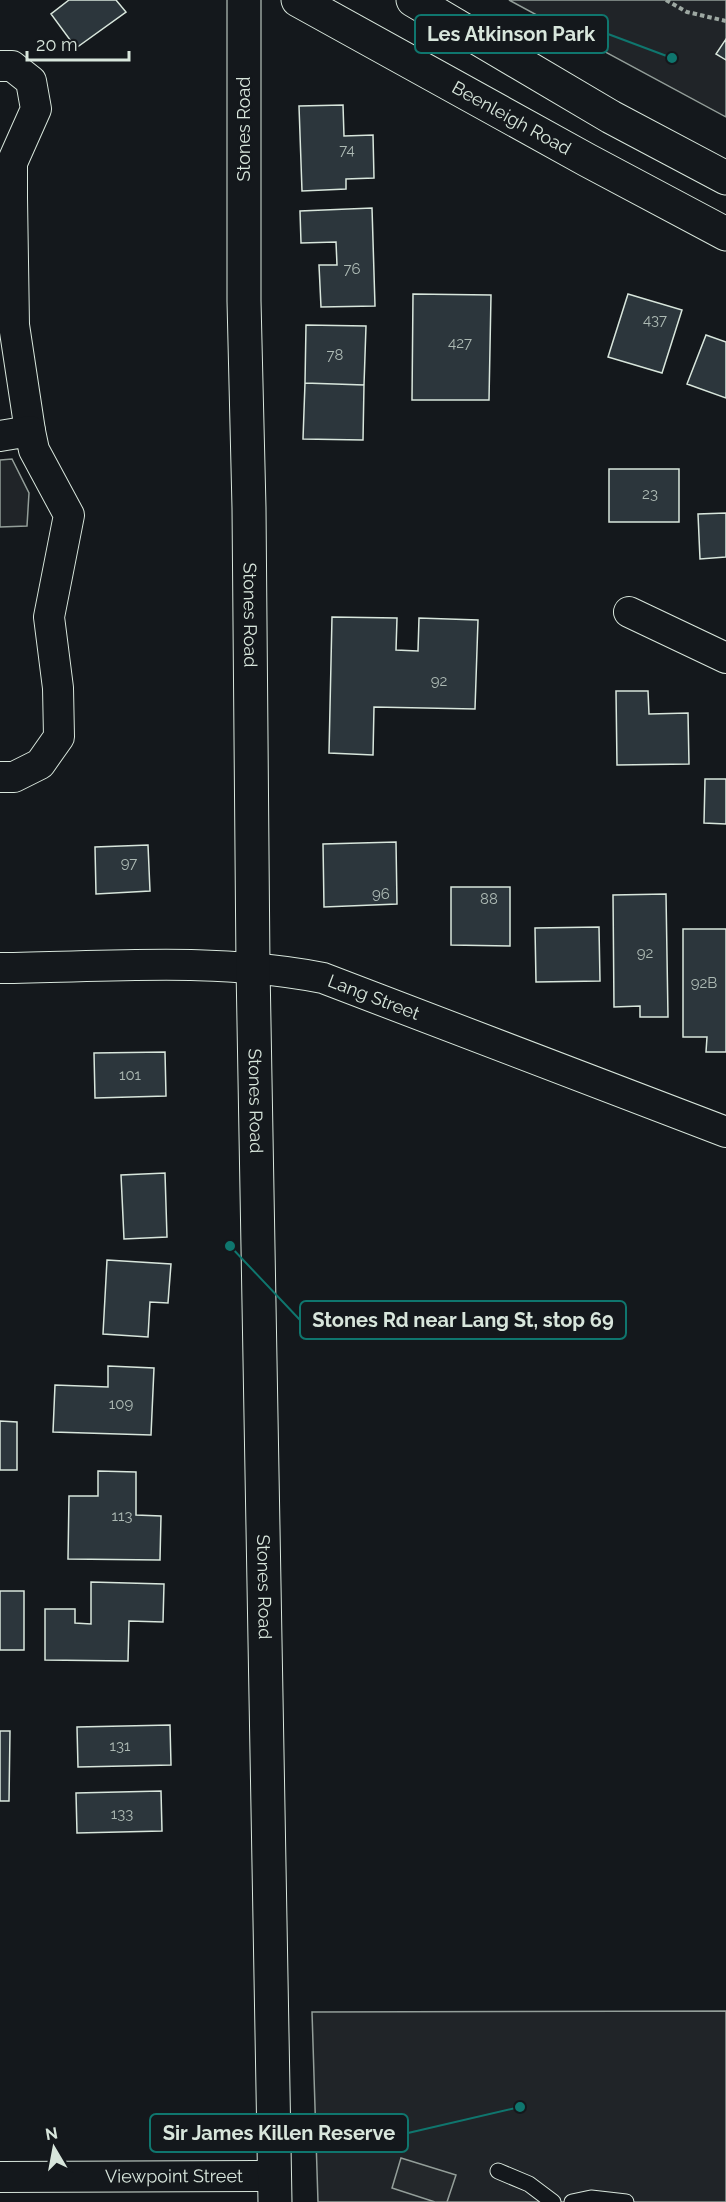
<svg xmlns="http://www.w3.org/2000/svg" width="726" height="2202" font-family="Raleway,sans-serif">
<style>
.green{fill:#202428;stroke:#939e99;stroke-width:1.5}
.parking{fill:#24282b;stroke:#939e99;stroke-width:1.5}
.building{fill:#2c363c;stroke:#d8e6dc;stroke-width:1.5}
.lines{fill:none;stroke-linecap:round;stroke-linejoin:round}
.lane-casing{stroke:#d8e6dc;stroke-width:17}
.street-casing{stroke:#d8e6dc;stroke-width:32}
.secondary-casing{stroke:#d8e6dc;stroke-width:35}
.path{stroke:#9da8a2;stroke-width:4;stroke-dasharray:4.5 3;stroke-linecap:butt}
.lane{stroke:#14181c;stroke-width:15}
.street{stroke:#14181c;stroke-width:30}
.secondary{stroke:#14181c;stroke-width:33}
.labels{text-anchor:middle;stroke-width:4.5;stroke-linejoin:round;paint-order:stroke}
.number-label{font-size:15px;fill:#adbab4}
.street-label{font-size:18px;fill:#d8e6dc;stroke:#14181c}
.leader{fill:none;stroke:#0f766e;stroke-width:2}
.callout-dot{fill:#0f766e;stroke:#14181c;stroke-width:2}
.callout{fill:#14181c;stroke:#0f766e;stroke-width:2}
.callout-label{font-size:20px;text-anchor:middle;font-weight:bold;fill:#d8e6dc}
</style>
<rect width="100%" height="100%" fill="#14181c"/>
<path class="green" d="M509 0H726V117Z
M12 459 29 493 27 526 0 527V460Z
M726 2011V2202H318L312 2012Z"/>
<path class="parking" d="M401 2158 456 2175 447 2202H435L392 2188Z"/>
<path class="building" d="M69 0H116L126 12 76 48 51 14Z
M726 39V60L716 54Z
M343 105 344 136 373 135 374 178 346 179V189L302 191 299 106Z
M372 208 375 306 321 307 319 265H337L336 242 301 243 300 211Z
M413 294 491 295 489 400H412Z
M628 294 682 310 662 373 608 357Z
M306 325 366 326 364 385 305 383Z
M706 335 726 342V398L687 384Z
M305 383 364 385 363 440 303 439Z
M609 469H679V522H609Z
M726 513V557L700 559 698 514Z
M332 617 397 618 396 650 418 651 419 618 478 620 475 709 374 707 373 755 329 753Z
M616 691H648L649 714 688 713 689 764 617 765Z
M705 779H726V824L704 823Z
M396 842 397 904 324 907 323 844Z
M148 845 150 891 96 894 95 847Z
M451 887H510V946L451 945Z
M666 894 668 1017H640V1006L614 1007 613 895Z
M599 927 600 981 536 982 535 928Z
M683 929H726V1052H706L707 1037H683Z
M165 1052 166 1096 95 1098 94 1053Z
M165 1173 167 1237 124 1239 121 1175Z
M107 1260 171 1264 168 1303 150 1302 148 1337 103 1334Z
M108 1366 154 1368 151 1435 53 1432 55 1385 108 1387Z
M0 1421 17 1422V1470H0Z
M98 1471 136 1472V1515L161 1516 160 1560 68 1559 69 1496H98Z
M91 1582 164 1584 163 1622 129 1621 128 1661 45 1660V1609H75V1623L91 1624Z
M0 1591H24V1650H0Z
M170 1725 171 1765 78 1767 77 1727Z
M0 1731H10L9 1801H0Z
M161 1791 162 1831 77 1833 76 1793Z"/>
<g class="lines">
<defs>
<path id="lane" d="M498 2171 529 2184 553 2202
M572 2202 591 2198 626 2202"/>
<g id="street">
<path d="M0 66H12L31 81 36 109 12 163V198L14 325 30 431"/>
<path d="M0 436 30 431 34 450 69 515 49 617 58 688 59 737 40 764 14 777H0"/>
<path d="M629 612 726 658"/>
<path id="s1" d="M0 968C107 967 217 957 323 978L726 1132"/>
<path id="s2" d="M0 2177 275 2176"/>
</g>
<g id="secondary">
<path id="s3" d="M244 0V301L249 508 253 967 275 2202"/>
<path id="s4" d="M298 0 587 160 726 234"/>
<path d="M413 0 611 117 726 178"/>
</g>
</defs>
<use href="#lane" class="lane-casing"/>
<use href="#street" class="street-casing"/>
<use href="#secondary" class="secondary-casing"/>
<path class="path" d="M666 0 687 12 726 21"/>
<use href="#lane" class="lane"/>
<use href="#street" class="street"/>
<use href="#secondary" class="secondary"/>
</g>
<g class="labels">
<g class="number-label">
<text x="347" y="155">74</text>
<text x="352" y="274">76</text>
<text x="655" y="325">437</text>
<text x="460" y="348">427</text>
<text x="335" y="360">78</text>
<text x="650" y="499">23</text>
<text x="439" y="686">92</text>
<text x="129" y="868">97</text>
<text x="381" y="899">96</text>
<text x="489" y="904">88</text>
<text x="645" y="958">92</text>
<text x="704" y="988">92B</text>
<text x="130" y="1080">101</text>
<text x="121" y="1409">109</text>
<text x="122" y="1521">113</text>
<text x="120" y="1751">131</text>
<text x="122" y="1819">133</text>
</g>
<g class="street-label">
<text dy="6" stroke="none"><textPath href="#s4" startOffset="244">Beenleigh Road</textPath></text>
<text transform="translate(244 129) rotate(-90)" y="6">Stones Road</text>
<text dy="6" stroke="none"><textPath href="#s3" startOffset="615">Stones Road</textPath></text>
<text dy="6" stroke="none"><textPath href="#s1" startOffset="378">Lang Street</textPath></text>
<text dy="6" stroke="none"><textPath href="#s3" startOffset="1101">Stones Road</textPath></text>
<text dy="6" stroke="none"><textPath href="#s3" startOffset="1587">Stones Road</textPath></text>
<text dy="6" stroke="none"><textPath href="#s2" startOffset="174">Viewpoint Street</textPath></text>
</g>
</g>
<path class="leader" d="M672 58L608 34M230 1246L300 1320M520 2107L408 2133"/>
<g class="callout-dot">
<circle cx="672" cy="58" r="6"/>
<circle cx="230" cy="1246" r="6"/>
<circle cx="520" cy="2107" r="6"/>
</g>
<g class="callout">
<rect x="415" y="15" width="193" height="38" rx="6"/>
<rect x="300" y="1301" width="326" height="38" rx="6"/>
<rect x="150" y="2114" width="258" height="38" rx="6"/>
</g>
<g class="callout-label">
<text x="511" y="41">Les Atkinson Park</text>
<text x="463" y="1327">Stones Rd near Lang St, stop 69</text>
<text x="279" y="2140">Sir James Killen Reserve</text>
</g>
<g transform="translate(54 2148) rotate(350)" stroke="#14181c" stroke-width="4.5" paint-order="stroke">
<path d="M0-4.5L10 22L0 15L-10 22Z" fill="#d8e6dc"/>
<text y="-9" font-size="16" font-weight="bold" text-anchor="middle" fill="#d8e6dc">N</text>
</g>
<path d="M27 51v9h102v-9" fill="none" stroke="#d8e6dc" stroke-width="3"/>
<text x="36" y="51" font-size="18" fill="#d8e6dc" stroke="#14181c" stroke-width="4.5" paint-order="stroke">20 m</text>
</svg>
